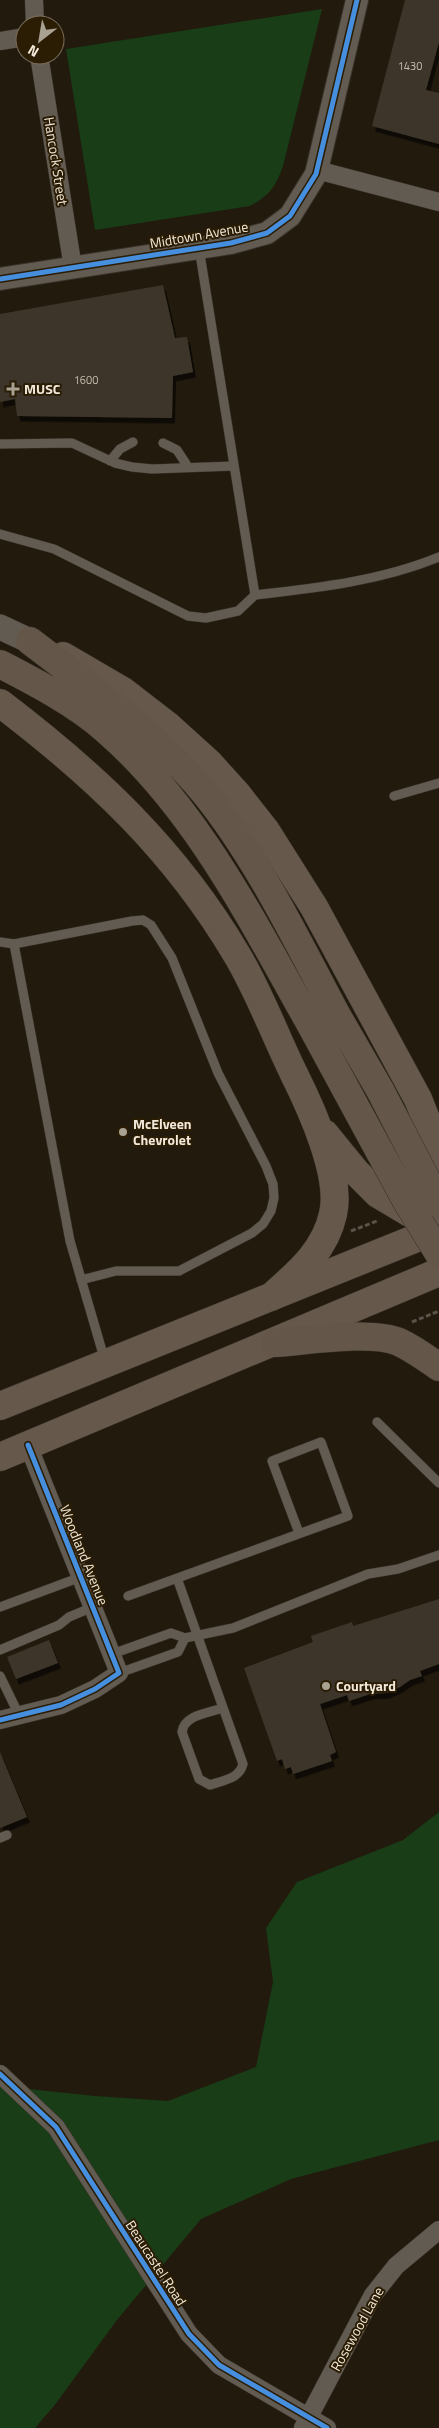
<svg xmlns="http://www.w3.org/2000/svg" width="439" height="2428" font-family="'Titillium Web',sans-serif">
<style>
.green{fill:#193d17}
.building{fill:#3d362a;filter:url(#shadow)}
.lines{fill:none;stroke-linecap:round;stroke-linejoin:round}
.service-casing{stroke:#39332a;stroke-width:10}
.minor-casing{stroke:#39332a;stroke-width:19}
.tertiary-casing{stroke:#39332a;stroke-width:24}
.secondary-casing{stroke:#39332a;stroke-width:26}
.trunk-casing{stroke:#39332a;stroke-width:29}
.motorway-casing{stroke:#39332a;stroke-width:29}
.path{stroke:#595349;stroke-width:3;stroke-dasharray:5 2.5;stroke-linecap:butt}
.service{stroke:#625b51;stroke-width:9}
.minor{stroke:#625b51;stroke-width:18}
.tertiary{stroke:#625b51;stroke-width:22}
.secondary{stroke:#625b51;stroke-width:25}
.trunk{stroke:#66584b;stroke-width:28}
.motorway{stroke:#645648;stroke-width:28}
.motorway-bridge-casing{stroke:#39332a;stroke-width:29;stroke-linecap:butt}
.motorway-bridge{stroke:#645648;stroke-width:28}
.cycleway-casing{stroke:#2b1c04;stroke-width:8}
.cycleway{stroke:#468fdf;stroke-width:5}
.poi-dot{fill:#a9a192;stroke:#2b1c04;stroke-width:2}
.labels{text-anchor:middle;stroke-width:4;stroke-linejoin:round;paint-order:stroke}
.number-label{font-size:11px;fill:#c5bcae}
.street-label{font-size:14px;fill:#f2e9da;stroke:#2b1c04}
.poi-label{font-size:14px;font-weight:bold;fill:#f2e9da;stroke:#2b1c04;text-anchor:start}
</style>
<defs>
<filter id="shadow"><feDropShadow dx="3" dy="5.5" stdDeviation="0" flood-color="#0009"/></filter>
</defs>
<rect width="100%" height="100%" fill="#221a0d"/>
<path class="green" d="M322 9 283 166C275 188 270 195 250 206L95 230 66 49Z
M439 1812V2140L291 2179 201 2219 117 2320 54 2406 35 2428H0V2086L95 2096 168 2101 256 2067 273 1982 266 1928 297 1882 403 1840Z"/>
<path class="building" d="M405 0H439V42L426 90 439 93V144L372 126Z
M163 285 175 338 187 337 193 372 173 376 172 418 17 416 15 399 0 402V314Z
M439 1599V1664L420 1671 422 1676 410 1680 400 1687 387 1693 370 1694 349 1701 347 1695 320 1704 336 1752 330 1755 332 1761 293 1774 291 1767 285 1769 282 1759 277 1761 244 1668 313 1642 311 1636 352 1622 353 1626Z
M49 1640 58 1663 16 1679 7 1657Z
M0 1752 27 1817 0 1828Z"/>
<g class="lines">
<defs>
<path id="service" d="M163 443 177 450 188 467
M0 444 72 443 115 463 132 467 152 469 234 466
M110 461 120 449 133 442
M0 534 54 549 188 616 206 618 238 611 255 595 199 248
M255 595C317 588 381 581 439 557
M394 796 439 783
M0 942 14 944 132 921 143 920 151 925 172 958 218 1073 266 1166 273 1184 274 1198 271 1211 263 1224 252 1233 179 1271H116L81 1280
M14 944 70 1241 105 1361
M377 1422 439 1483
M177 1578 243 1764C239 1779 224 1780 210 1785L199 1779 182 1732C184 1715 208 1713 223 1708
M128 1596 348 1516 321 1442 272 1461 299 1533
M0 1607 81 1577
M185 1638 233 1628 368 1574 398 1569 439 1555
M0 1650 59 1625 69 1617 93 1607
M112 1654 171 1633 185 1638 178 1652 119 1673
M0 1676 19 1715
M0 1838 7 1835"/>
<path id="minor" d="M34 0 35 25
M0 41 25 37
M39 55 73 268
M317 170 439 202
M0 1720 61 1705 95 1689 119 1673 28 1445
M0 2074 56 2127 189 2334 219 2365 327 2428
M303 2428 373 2295 396 2266 439 2230"/>
<path id="tertiary" d="M0 279 231 243 267 233 290 216 316 174 357 0"/>
<path id="secondary" d="M0 627 30 641"/>
<path id="trunk" d="M63 656 123 691 167 725 209 763 237 794 266 831 314 907 418 1099 430 1129 439 1144
M0 703C96 776 175 850 237 955 259 992 275 1035 294 1074 311 1108 342 1176 333 1214 325 1251 298 1273 271 1297
M430 1129 436 1163 438 1207
M325 1134 356 1172 378 1194 425 1222
M0 1406 439 1229
M0 1457 439 1272"/>
<path id="motorway" d="M30 641C90 687 156 734 204 792 257 857 297 941 336 1014
M0 664C35 682 77 704 106 730 197 809 252 921 311 1025
M275 1343C308 1341 370 1330 399 1342 414 1349 426 1358 439 1367"/>
</defs>
<use href="#service" class="service-casing"/>
<use href="#minor" class="minor-casing"/>
<use href="#tertiary" class="tertiary-casing"/>
<use href="#secondary" class="secondary-casing"/>
<use href="#trunk" class="trunk-casing"/>
<use href="#motorway" class="motorway-casing"/>
<path class="path" d="M351 1231 377 1221
M412 1322 439 1311"/>
<use href="#service" class="service"/>
<use href="#minor" class="minor"/>
<use href="#tertiary" class="tertiary"/>
<use href="#secondary" class="secondary"/>
<use href="#trunk" class="trunk"/>
<use href="#motorway" class="motorway"/>
<defs>
<path id="motorway-bridge" d="M336 1014 380 1090 439 1204
M311 1025 407 1202 439 1254"/>
</defs>
<use href="#motorway-bridge" class="motorway-bridge-casing"/>
<use href="#motorway-bridge" class="motorway-bridge"/>
<defs>
<path id="cycleway" d="M0 279 231 243 267 233 290 216 316 174 357 0
M0 1720 61 1705 95 1689 119 1673 28 1445
M0 2074 56 2127 189 2334 219 2365 327 2428"/>
</defs>
<use href="#cycleway" class="cycleway-casing"/>
<use href="#cycleway" class="cycleway"/>
</g>
<g class="poi-dot">
<path d="M10.5 381.5h5v5h5v5h-5v5h-5v-5h-5v-5h5z"/>
<circle cx="123" cy="1132" r="5"/>
<circle cx="326" cy="1686" r="5"/>
</g>
<g class="labels">
<g class="number-label">
<text x="410" y="70">1430</text>
<text x="86" y="384">1600</text>
</g>
<g class="street-label">
<text transform="translate(56 161) rotate(81)" y="5">Hancock Street</text>
<text transform="translate(199 235) rotate(-10)" y="5">Midtown Avenue</text>
<text transform="translate(84 1555) rotate(68)" y="5">Woodland Avenue</text>
<text transform="translate(156 2263) rotate(57)" y="5">Beaucastel Road</text>
<text transform="translate(357 2329) rotate(-61)" y="5">Rosewood Lane</text>
</g>
<g class="poi-label">
<text x="24" y="394">MUSC</text>
<text x="133" y="1129">McElveen<tspan x="133" dy="16">Chevrolet</tspan></text>
<text x="336" y="1691">Courtyard</text>
</g>
</g>
<g transform="translate(40 40) rotate(211)"><circle r="24" fill="#2b1c04" stroke="#7b6e5a"/>
<path d="M0-4L9 19L0 12L-9 19Z" fill="#a9a192"/>
<text y="-8" font-size="14" font-weight="bold" text-anchor="middle" fill="#f2e9da">N</text>
</g>
</svg>
